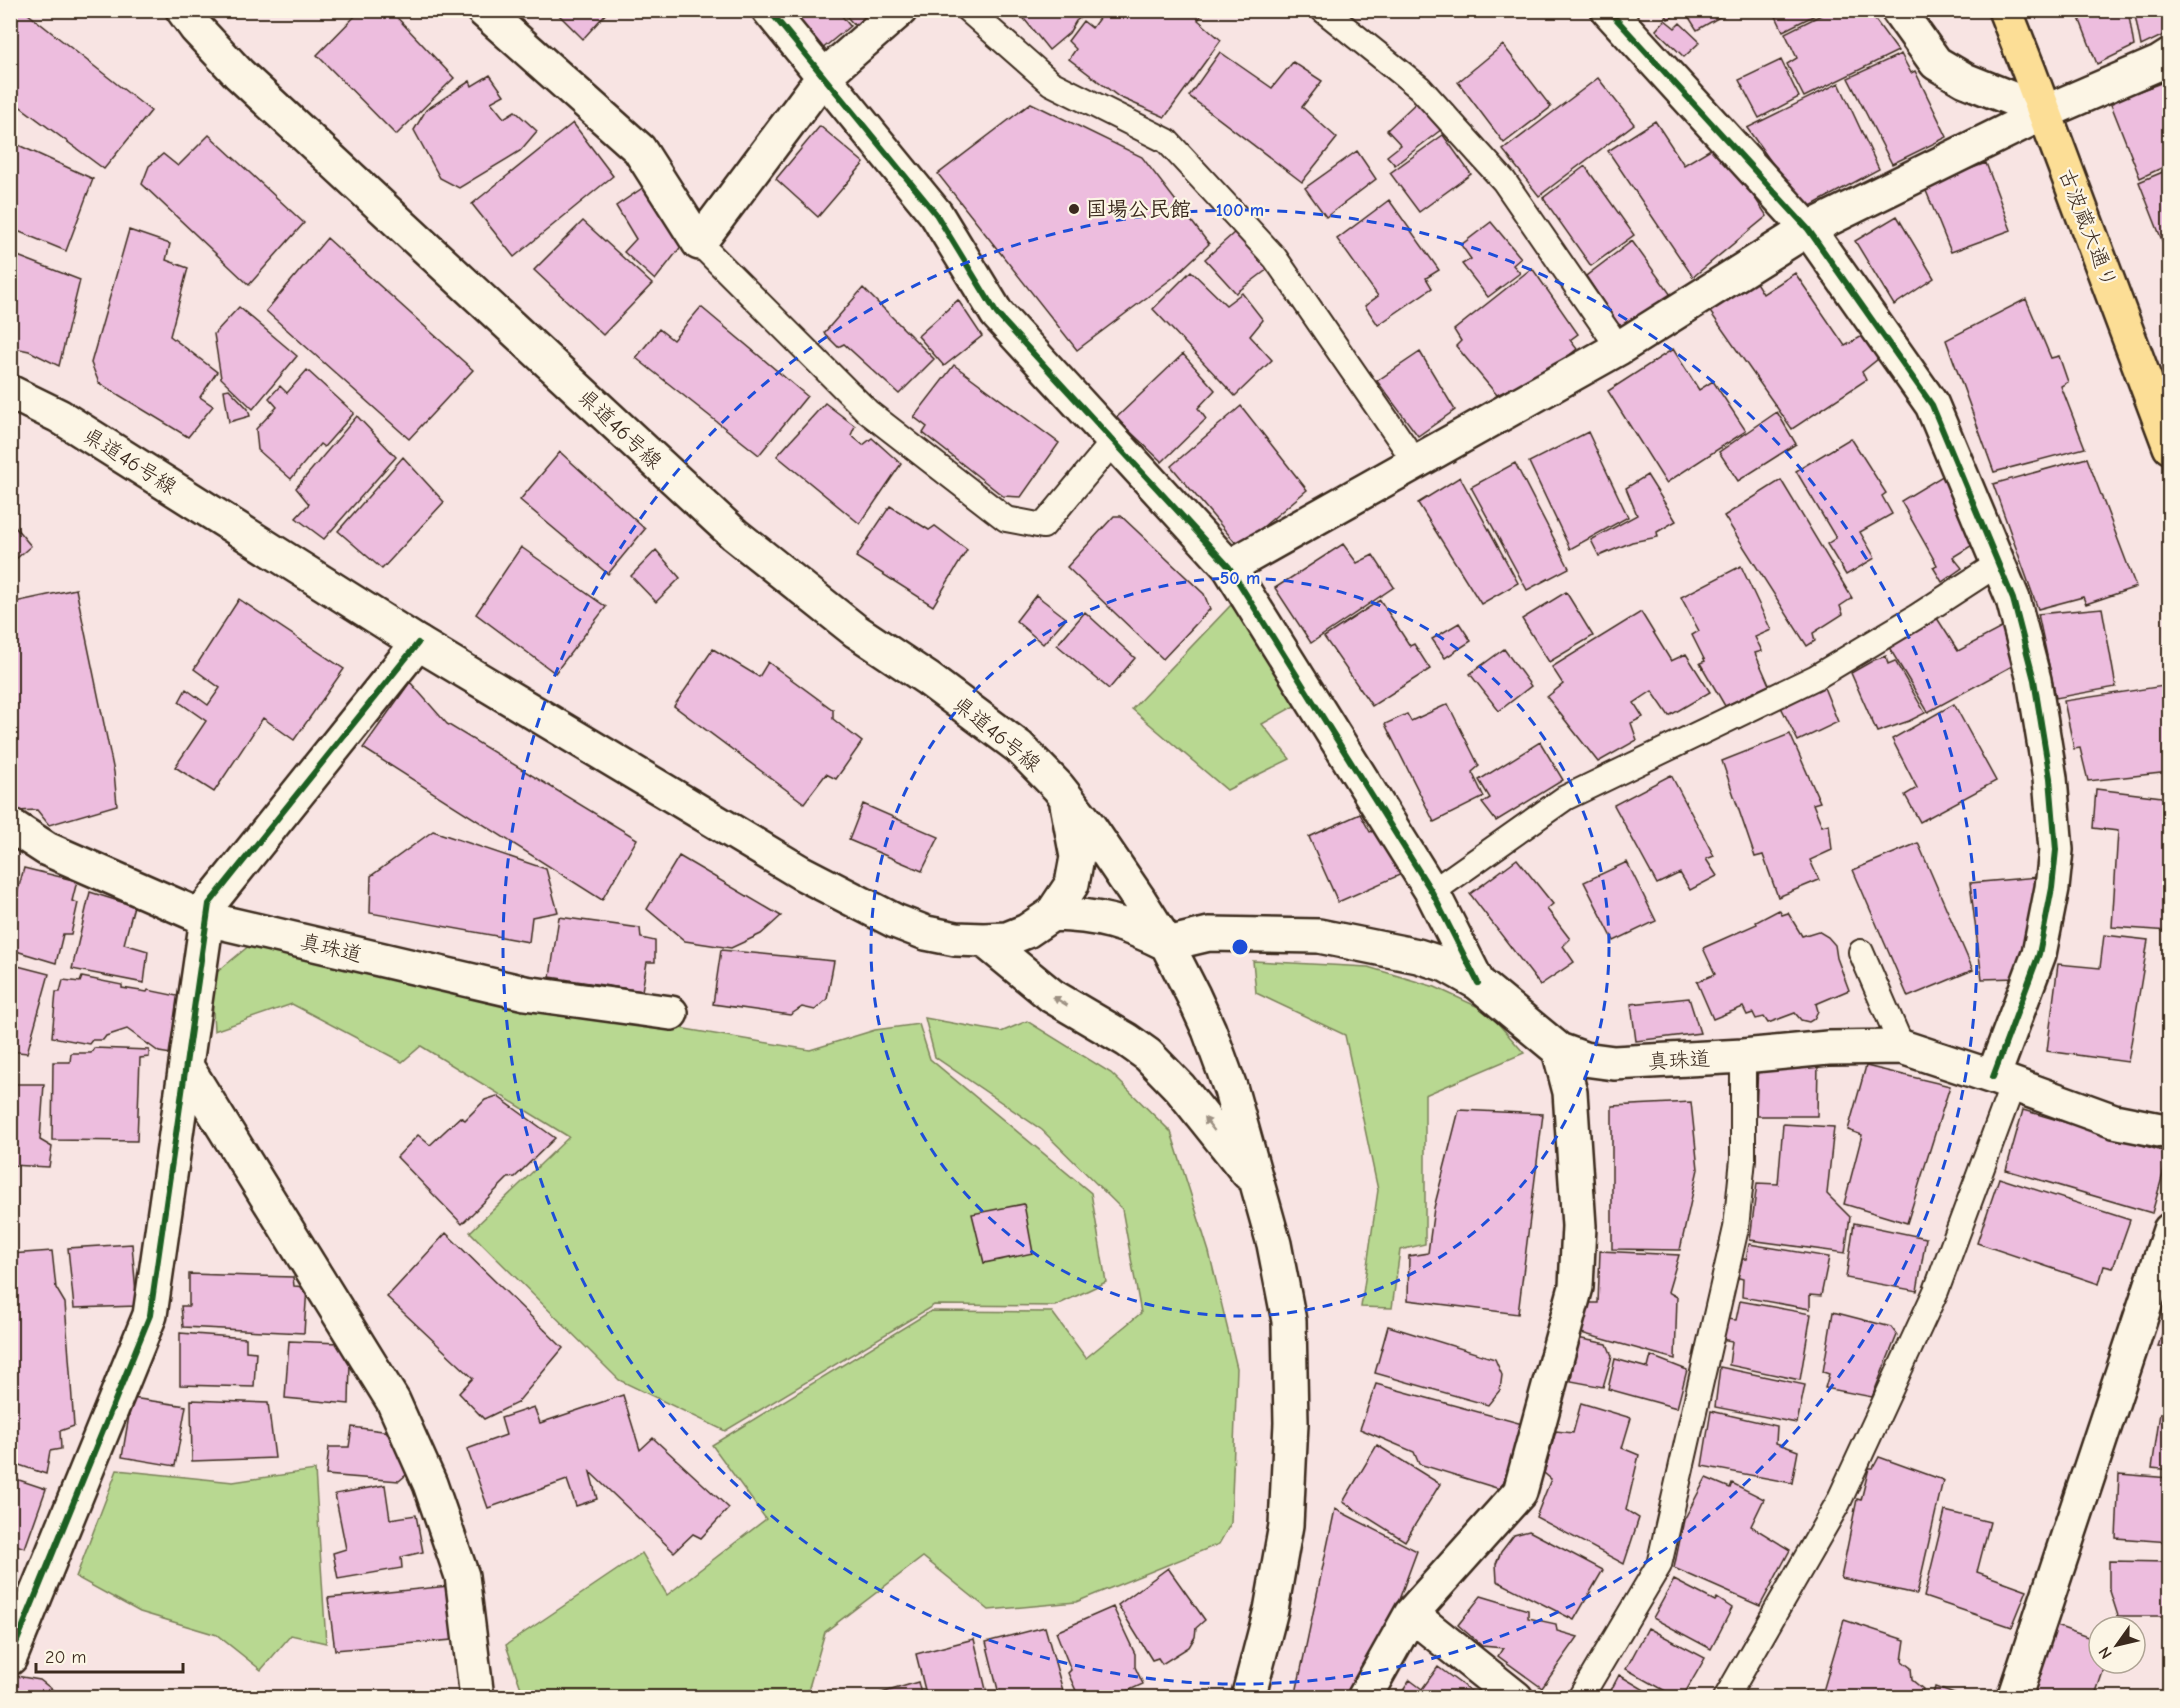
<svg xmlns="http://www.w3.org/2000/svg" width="2180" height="1708" font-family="'Comic Neue','Klee One',sans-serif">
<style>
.green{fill:#b8d891;stroke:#7a8158;stroke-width:1.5}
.building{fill:#edbdde;stroke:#3b2a1e;stroke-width:1.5}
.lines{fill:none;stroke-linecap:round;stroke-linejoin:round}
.lane-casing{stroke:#3b2a1e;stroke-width:28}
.street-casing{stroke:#3b2a1e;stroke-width:38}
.secondary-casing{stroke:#3b2a1e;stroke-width:38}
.highway-casing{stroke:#3b2a1e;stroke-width:38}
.lane{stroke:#fcf5e5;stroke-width:24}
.street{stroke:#fcf5e5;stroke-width:33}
.secondary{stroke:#fcf5e5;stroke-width:33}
.highway{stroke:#fcde96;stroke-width:33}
.cycleway-casing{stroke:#fcf5e5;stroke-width:10}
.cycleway{stroke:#1b5e20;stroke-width:6}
.oneway{fill:#9c9082}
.ring{fill:none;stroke:#1d4ed8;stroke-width:3;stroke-dasharray:10 8}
.poi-dot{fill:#3b2a1e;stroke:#fcf5e5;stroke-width:2}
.labels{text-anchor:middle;stroke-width:4.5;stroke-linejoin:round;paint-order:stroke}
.poi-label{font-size:21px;font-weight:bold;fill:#3b2a1e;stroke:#fcf5e5;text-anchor:start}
.street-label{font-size:21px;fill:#3b2a1e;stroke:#fcf5e5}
.centre{fill:#1d4ed8;stroke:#fcf5e5;stroke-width:3}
.ring-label{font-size:18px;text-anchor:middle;font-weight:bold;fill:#1d4ed8;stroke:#fcf5e5;stroke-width:4.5;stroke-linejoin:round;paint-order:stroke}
</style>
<rect width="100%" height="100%" fill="#f8e4e3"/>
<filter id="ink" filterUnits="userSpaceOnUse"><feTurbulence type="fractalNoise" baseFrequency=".0167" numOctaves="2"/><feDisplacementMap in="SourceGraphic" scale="12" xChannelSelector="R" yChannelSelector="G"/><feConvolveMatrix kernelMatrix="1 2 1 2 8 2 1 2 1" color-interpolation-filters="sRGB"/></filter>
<g filter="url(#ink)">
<path class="green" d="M1231 605 1295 686 1300 703 1262 724 1290 759 1227 790 1132 709Z
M250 945 519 1001 810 1050 875 1030 919 1024 930 1059 1091 1193 1106 1282 1055 1306 934 1305 725 1431 619 1380 470 1232 569 1137 421 1046 402 1062 292 1004 214 1031 211 977Z
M1253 961 1368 967 1435 987 1487 1011 1524 1053 1425 1095V1244L1400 1250 1392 1308 1361 1307 1378 1190 1345 1035 1256 993Z
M925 1018 1001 1032 1027 1021 1111 1073 1171 1132 1209 1252 1237 1368 1231 1523 1219 1544 1076 1602 989 1610 923 1557 825 1632 808 1691 779 1697H524L506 1645 642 1553 667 1595 766 1519 712 1445 931 1311 1052 1312 1086 1358 1141 1313 1122 1209 1042 1130 935 1057Z
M117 1470 233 1482 315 1470 326 1643 291 1635 261 1670 217 1635 140 1612 76 1577Z"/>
<path class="building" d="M10 10H23L151 111 104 169 10 99Z
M361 10H390L454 78 396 135 317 55Z
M554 10H609L583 39Z
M787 10H837L850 26 821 50Z
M841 10H874L856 27Z
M1017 10H1090L1076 21 1069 33 1049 50Z
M1105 10H1205L1198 20 1221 40 1165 117 1119 97 1069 59 1076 49 1068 41 1083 21 1092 28Z
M1664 10H1732L1697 30 1685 11 1668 19Z
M1773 10H1825L1783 31Z
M1831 10H1868L1898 51 1804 97 1787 64 1797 58 1785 33Z
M2076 10H2128L2134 46 2097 64Z
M2134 10H2170V32L2141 46Z
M1665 20 1675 28 1680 23 1700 42 1684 57 1656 30Z
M1503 45 1551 107 1504 143 1458 82Z
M1220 52 1272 88 1293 62 1322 81 1302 107 1337 138 1302 182 1189 96Z
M1901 54 1911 73 1915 71 1947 137 1892 164 1848 78Z
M1781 60 1799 97 1759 118 1739 80Z
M490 75 504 95 491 102 504 118 515 111 537 131 520 151 459 188 440 178 414 130 426 110 470 81 472 86Z
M1598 78 1634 124 1539 196 1503 150Z
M1839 83 1879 169 1805 209 1747 128Z
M2161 83 2170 99V164L2140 178 2110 102Z
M1418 101 1442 129 1395 165 1387 156 1401 145 1387 130Z
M1031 103 1142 157 1209 244 1174 277 1077 350 938 174Z
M1655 121 1684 165 1719 144 1767 216 1693 277 1608 151Z
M573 123 613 176 514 257 472 204Z
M820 126 864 163 818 217 776 179Z
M209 135 304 223 249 285 142 184 149 166 163 154 178 166Z
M1443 135 1471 174 1419 212 1390 173Z
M16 144 93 179 66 251 10 228V157Z
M1357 151 1376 179 1326 217 1305 188Z
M1986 163 2011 230 1951 252 1924 186Z
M1585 166 1634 235 1591 266 1543 198Z
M2170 169V252L2167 253 2139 182Z
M644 187 683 244 655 280 624 252 636 239 616 206Z
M1389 200 1439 270 1426 278 1432 288 1378 325 1365 306 1378 296 1337 239Z
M1897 216 1934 278 1894 305 1855 241Z
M583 221 652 284 603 335 534 270Z
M1491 222 1521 258 1513 265 1520 273 1488 297 1462 264 1471 259 1461 245Z
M129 230 170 244 166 260 188 268 170 336 217 372 200 397 213 406 188 437 99 383 91 363Z
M1235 232 1268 269 1236 293 1205 259Z
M327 238 473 370 409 439 266 311Z
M1632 241 1671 295 1627 328 1618 324 1586 276Z
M10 253 80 280 59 366 29 351 10 347Z
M1532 268 1578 334 1570 340 1577 349 1553 368 1497 395 1456 346 1461 341 1454 330Z
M1191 271 1226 305 1242 293 1263 320 1250 336 1272 360 1235 396 1153 309Z
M1795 273 1845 346 1864 335 1878 359 1862 372 1866 380 1792 429 1706 306 1751 274 1763 294Z
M863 288 934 359 899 394 844 344 838 347 824 333Z
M2026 299 2051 358 2059 356 2068 382 2061 386 2085 448 1994 472 1946 340Z
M958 300 982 336 944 366 918 336Z
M239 307 297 356 253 409 221 378 214 334Z
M701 307 807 396 759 455 636 358 659 329 673 340Z
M1673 349 1699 390 1713 381 1746 431 1666 483 1608 391Z
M1420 352 1455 410 1418 436 1377 381Z
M1183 354 1215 390 1198 408 1206 419 1162 462 1116 418Z
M954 365 1059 443 1021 497 1003 496 923 433 927 427 914 417Z
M307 370 354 413 324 447 320 444 291 479 258 450 256 429 277 407 269 398 280 386 287 393Z
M229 389 248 409 250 416 229 422 224 390Z
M825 403 855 426 851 435 863 445 872 438 901 464 860 524 777 456Z
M1241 406 1307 490 1239 547 1171 466Z
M1777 412 1796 444 1738 481 1719 452Z
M357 416 396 457 324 539 296 518 309 504 296 488Z
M1588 432 1628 517 1570 549 1529 462Z
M1851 438 1886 493 1882 496 1892 514 1860 532 1875 558 1846 575 1827 544 1836 538 1796 471Z
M560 452 645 529 608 574 520 500Z
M403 457 444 502 382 569 338 531Z
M2087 458 2136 587 2086 604 2083 597 2038 609 1993 484Z
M1515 463 1569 568 1527 590 1471 487Z
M1949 472 1979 541 1953 557 1962 568 1942 582 1933 567 1937 565 1901 501Z
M1647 475 1676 521 1657 532 1658 537 1632 542 1599 556 1591 540 1637 515 1626 488Z
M1460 477 1518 583 1481 604 1418 503Z
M1781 480 1852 598 1840 606 1843 614 1813 633 1815 641 1807 646 1724 516Z
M890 506 929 530 935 526 967 550 933 606 856 557Z
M1114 516H1121L1204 594 1210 609 1163 659 1067 567Z
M10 521 31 546 10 564Z
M1343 544 1357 563 1373 555 1394 587 1311 643 1275 588Z
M521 547 606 607 555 673 476 614Z
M656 550 680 578 656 602 631 576Z
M1741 566 1771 630 1755 637 1762 651 1755 653 1769 685 1725 706 1700 663 1705 661 1692 635 1699 631 1681 597Z
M76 589 114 772 117 805 49 825 37 810 17 811 10 789V603Z
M1566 592 1593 636 1549 662 1522 619Z
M1036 595 1066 618 1043 644 1016 621Z
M239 599 344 669 294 740 263 718 214 792 175 767 206 721 179 702 186 689 208 705 220 688 194 669Z
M1380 600 1410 646 1414 644 1430 669 1372 706 1324 637Z
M2102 608 2116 687 2056 698 2038 614Z
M1085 612 1135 658 1109 689 1057 645Z
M1641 612 1671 661 1686 654 1710 692 1669 716 1652 691 1634 703 1643 717 1631 723 1637 740 1598 762 1547 697 1563 684 1552 667Z
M1935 615 1958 651 2003 627 2016 664 1928 712 1887 644Z
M1459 623 1471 641 1445 658 1432 639Z
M713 649 759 677 768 662 833 710V719L862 742 836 779 826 774 804 803 674 706Z
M1504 649 1531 686 1499 711 1470 674Z
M1886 656 1888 664 1895 661 1925 713 1909 721 1877 732 1851 673 1874 660Z
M410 682 447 724 637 839 602 900 363 748Z
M1823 685 1838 722 1798 741 1780 705Z
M2170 685V772L2088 781 2080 748 2074 749 2064 701Z
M1448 704 1479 766 1472 772 1484 797 1434 822 1385 724 1407 714 1411 721Z
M1954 704 1996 781 1920 822 1905 795 1917 788 1892 739Z
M1790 734 1820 802 1813 804 1822 826 1829 824 1832 850 1810 860 1819 880 1778 897 1763 855 1755 857 1722 761Z
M1540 742 1563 780 1496 821 1482 803 1490 798 1479 780Z
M1671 775 1714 856 1706 859 1717 876 1690 890 1680 873 1657 884 1614 805Z
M2096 789 2170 798V931L2112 927 2118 831 2093 828Z
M863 804 939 837 922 871 849 840Z
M1360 814 1370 832 1378 830 1402 874 1338 902 1309 837Z
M433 831 546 869 558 912 532 917 529 942 370 913 371 876Z
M1918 843 1973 970 1908 997 1853 870Z
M679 856 781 916 761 934 731 948 685 941 647 909Z
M1517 859 1553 904 1547 909 1570 939 1563 946 1574 962 1540 985 1470 894Z
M1627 862 1656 921 1614 941 1584 882Z
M24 868 77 881 72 901 78 903 71 934H63L56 963 16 951 12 960H10V919Z
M2038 877 2037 903 2016 978 1982 979 1970 883Z
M90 892 134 906 124 944 148 951 144 983 72 969Z
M1779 910 1782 915 1788 913 1802 936 1818 931 1828 937 1835 945 1837 958 1849 990 1816 1004 1818 1011 1814 1019 1809 1022 1801 1020 1795 1013 1768 1023 1764 1017 1756 1019 1753 1013 1747 1015 1743 1007 1713 1019 1697 982 1715 974 1703 948 1757 924 1756 922Z
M559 917 640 928 641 938 655 941V962H647L642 991 550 977Z
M2104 935 2148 940 2128 1062 2047 1051 2058 964 2100 968Z
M721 950 834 961 827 999 815 1010 802 1007 790 1015 713 1004Z
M10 964 49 974 27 1053 10 1051Z
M82 977 122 985V988L147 992 148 990 182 997 177 1055 159 1052 127 1029 106 1036 103 1040H92L89 1044 52 1037 56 992H60L63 980 80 982Z
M1689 998 1700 1033 1636 1041 1631 1004Z
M94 1048 149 1050V1057L140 1058 137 1141 52 1140 53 1062H70L71 1053H91Z
M1758 1062 1818 1063 1817 1116H1756Z
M1866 1066 1950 1086 1907 1223 1844 1204 1862 1135 1848 1130Z
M10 1084H44L40 1140 52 1147 49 1167 10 1165Z
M497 1096 555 1138 515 1177 508 1178 462 1224 397 1157 418 1135 430 1145 460 1117 465 1120 485 1100Z
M1691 1102 1698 1169 1680 1250 1612 1249V1106Z
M1459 1110 1543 1114 1518 1314 1408 1300 1409 1256 1428 1253 1434 1208Z
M2023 1110 2169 1153 2152 1213 2006 1170Z
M1783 1124 1834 1127 1827 1194 1850 1217 1845 1253 1750 1240 1757 1183 1778 1184Z
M1999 1178 2130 1220 2113 1268 2104 1266 2099 1284 1977 1243Z
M1024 1204 1033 1253 984 1263 972 1214Z
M1854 1223 1926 1238 1917 1291 1846 1278Z
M446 1233 563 1348 517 1403 484 1419 459 1393 473 1378 387 1297Z
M132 1244 137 1306 74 1308 68 1248Z
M1749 1244 1829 1257 1821 1296 1810 1295V1309L1742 1297 1743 1279 1732 1276 1737 1259H1746Z
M52 1251 56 1288 65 1303 74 1426 60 1431 61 1449 50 1451 46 1474 10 1462V1254Z
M1600 1251 1679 1255 1668 1292 1677 1297 1675 1359 1581 1333 1589 1303H1598Z
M189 1274 293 1277 294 1286 307 1287 304 1333 183 1327 181 1306H189Z
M1740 1301 1811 1314 1800 1380 1729 1365 1732 1341 1721 1339 1726 1319 1736 1320Z
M1833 1312 1891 1327 1897 1335 1872 1397 1825 1388 1829 1374 1823 1372Z
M2170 1312V1347L2158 1346Z
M1388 1326 1495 1359 1502 1375 1500 1390 1488 1405 1375 1373Z
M180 1333 246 1338V1351L256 1352 254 1387 180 1385Z
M1577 1338 1607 1344 1612 1356 1603 1387 1571 1381Z
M289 1341 339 1343 350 1361 349 1404 285 1398Z
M1651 1356 1687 1370 1677 1408 1608 1389 1615 1359 1648 1368Z
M1720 1367 1805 1385 1797 1423 1715 1407Z
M1376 1384 1526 1425 1503 1490 1419 1464 1414 1452 1360 1429Z
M623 1395 640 1450 653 1438 729 1508 701 1538 693 1534 674 1552 590 1472 597 1499 576 1506 567 1480 488 1508 467 1449 506 1435 501 1418 534 1407 540 1423Z
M132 1398 186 1406 175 1466 122 1457Z
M191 1400 268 1403 275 1458 192 1461Z
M1581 1403 1631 1418 1622 1448 1639 1455 1626 1510 1639 1518 1624 1564 1536 1517 1551 1479 1544 1473 1556 1431 1573 1433Z
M1711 1411 1777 1426 1776 1443 1798 1451 1792 1483 1702 1466Z
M2160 1413 2170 1415V1470L2152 1468Z
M352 1427 398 1433 413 1469 399 1481 326 1475 329 1447H349Z
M1377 1445 1440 1484 1405 1541 1343 1502Z
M1879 1457 1943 1480 1917 1594 1841 1578 1857 1499 1861 1500 1869 1468H1873Z
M2119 1474 2170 1478V1542L2116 1538Z
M10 1477 46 1489 25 1548 10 1543Z
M1706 1478 1730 1488 1732 1483 1764 1499 1751 1526 1790 1550 1760 1606 1674 1568 1684 1520Z
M385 1485 390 1519 416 1515 423 1552 401 1557 402 1568 338 1579 333 1553 346 1549 335 1494Z
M1335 1509 1417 1551 1390 1624 1350 1698H1295Z
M1945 1511 1990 1522 1977 1572 2027 1590 2012 1627 1924 1597Z
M1529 1531 1603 1570 1574 1620 1497 1581 1496 1564 1501 1552 1514 1535Z
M2109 1561 2170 1562V1616H2118L2109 1588Z
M10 1568 19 1572 10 1597Z
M1168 1568 1205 1620 1196 1628 1195 1637 1189 1647 1162 1664 1158 1658 1152 1660 1118 1605Z
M1674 1580 1715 1601 1717 1598 1732 1608 1711 1649 1653 1618Z
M449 1586 452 1640 335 1650 328 1598Z
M1481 1596 1528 1610V1618L1556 1624 1557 1631 1578 1637 1542 1688 1498 1656 1503 1648 1482 1646 1458 1625Z
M1113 1607 1135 1654V1667L1143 1684 1112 1698H1073L1077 1693 1068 1673 1071 1670 1056 1632Z
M1844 1620 1905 1640 1902 1661 1911 1668 1912 1680 1923 1689 1921 1698H1821Z
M2054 1625 2099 1641V1663H2106L2095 1695 2102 1698H2030Z
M1045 1627 1065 1698H1000L986 1642Z
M1648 1628 1705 1658 1682 1698H1678L1626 1669Z
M974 1639 988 1698H927L916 1654Z
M1438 1667 1480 1698H1398L1410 1680 1422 1689Z
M1619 1675 1658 1698H1607Z
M16 1676 40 1680 63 1698H10V1685Z
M918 1682 922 1698H865Z
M1935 1687 1965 1698H1932Z"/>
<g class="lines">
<defs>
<path id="lane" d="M968 10 1051 83 1167 141 1275 258 1416 463
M1323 10 1420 88 1504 181 1619 348
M699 243 868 412 1006 519 1043 526 1113 442
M1432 892 1565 798 1816 677 1916 617 1999 563
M1861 952 1902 1047
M1580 1698 1659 1565 1736 1228 1743 1159V1056
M1726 1698 1838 1503 1936 1291 2013 1084"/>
<path id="street" d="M483 10 639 149 699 243 823 77 900 10
M769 10 936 214 997 314 1229 567 1432 892 1478 983
M1608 10 1808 229 1932 405 2013 599 2034 680 2050 778 2056 850 2052 888 2039 954 1993 1077
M1898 10 1936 63 1965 80 2045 112
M1229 567 1619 348 1808 229 2045 112 2159 63 2170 56
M10 825 47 849 207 919 525 993 671 1013
M1167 944 1209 934 1319 936 1418 956 1446 965 1478 983 1559 1050 1584 1059 1614 1063 1743 1056 1828 1048 1902 1047 1993 1077 2114 1121 2170 1132
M186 1066 393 1401 430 1484 462 1576 477 1698
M1411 1614 1516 1698
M10 1658 150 1315 209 904 418 643
M1364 1698 1411 1614 1520 1492 1576 1287 1579 1226 1570 1092 1559 1050
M2014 1698 2170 1230"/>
<path id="secondary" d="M183 10 196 28 239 74 734 534 856 631 928 679 1019 747 1058 787 1089 826 1138 898 1167 944 1193 995 1209 1030 1231 1090 1274 1244 1289 1321 1291 1423 1286 1525 1271 1610 1248 1698
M10 392 59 416 418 643 800 872 895 921 926 933 956 939 984 940 1007 939 1027 931 1052 914 1072 884 1077 857 1067 804
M1052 914C1099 915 1125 923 1167 944
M984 940 1052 996 1127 1040 1148 1055 1180 1088 1248 1173"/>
<path id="highway" d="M2005 10 2029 71 2170 447"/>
</defs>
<use href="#lane" class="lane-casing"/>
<use href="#street" class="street-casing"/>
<use href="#secondary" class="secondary-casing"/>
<use href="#highway" class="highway-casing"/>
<use href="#lane" class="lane"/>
<use href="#street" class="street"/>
<use href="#secondary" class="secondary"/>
<use href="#highway" class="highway"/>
<defs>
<path id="cycleway" d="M769 10 936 214 997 314 1229 567 1432 892 1478 983
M1608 10 1808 229 1932 405 2013 599 2034 680 2050 778 2056 850 2052 888 2039 954 1993 1077
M10 1658 150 1315 209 904 418 643"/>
</defs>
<use href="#cycleway" class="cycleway-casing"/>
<use href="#cycleway" class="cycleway"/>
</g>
<defs><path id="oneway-solid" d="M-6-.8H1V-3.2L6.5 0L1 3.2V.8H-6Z" transform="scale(1.5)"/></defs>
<g class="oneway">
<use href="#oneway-solid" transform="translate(1060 1001) rotate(-149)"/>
<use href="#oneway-solid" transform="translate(1209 1124) rotate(-128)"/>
</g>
</g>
<g class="ring">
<circle cx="1240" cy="947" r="369"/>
<circle cx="1240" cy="947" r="737"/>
</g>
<circle class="poi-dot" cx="1074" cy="209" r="6"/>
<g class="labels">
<g class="poi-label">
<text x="1086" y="216">国場公民館</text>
</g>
<g class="street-label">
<text transform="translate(2088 228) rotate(69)" y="7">古波蔵大通り</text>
<text transform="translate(620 429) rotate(43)" y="7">県道46号線</text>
<text transform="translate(130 461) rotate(32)" y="7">県道46号線</text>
<text transform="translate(997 734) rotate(39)" y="7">県道46号線</text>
<text transform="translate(331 948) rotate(13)" y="7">真珠道</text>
<text transform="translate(1679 1060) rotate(-3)" y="7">真珠道</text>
</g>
</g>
<circle cx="1240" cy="947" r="9" class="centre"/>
<g class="ring-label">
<text x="1240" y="216">100 m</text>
<text x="1240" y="584">50 m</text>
</g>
<rect width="2180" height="1708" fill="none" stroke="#fcf5e5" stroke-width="36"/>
<rect x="18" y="18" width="2144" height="1672" fill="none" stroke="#3b2a1e" stroke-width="2" filter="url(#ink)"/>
<g transform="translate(2117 1645) rotate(236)"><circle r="28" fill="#fcf5e5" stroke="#afa495" stroke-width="1.5"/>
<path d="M0-4.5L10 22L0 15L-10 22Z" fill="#3b2a1e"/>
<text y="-9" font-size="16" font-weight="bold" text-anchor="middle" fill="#3b2a1e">N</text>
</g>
<path d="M36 1663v9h147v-9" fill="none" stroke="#3b2a1e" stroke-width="3"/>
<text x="45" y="1663" font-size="18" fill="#3b2a1e" stroke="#fcf5e5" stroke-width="4.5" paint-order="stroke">20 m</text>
</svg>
